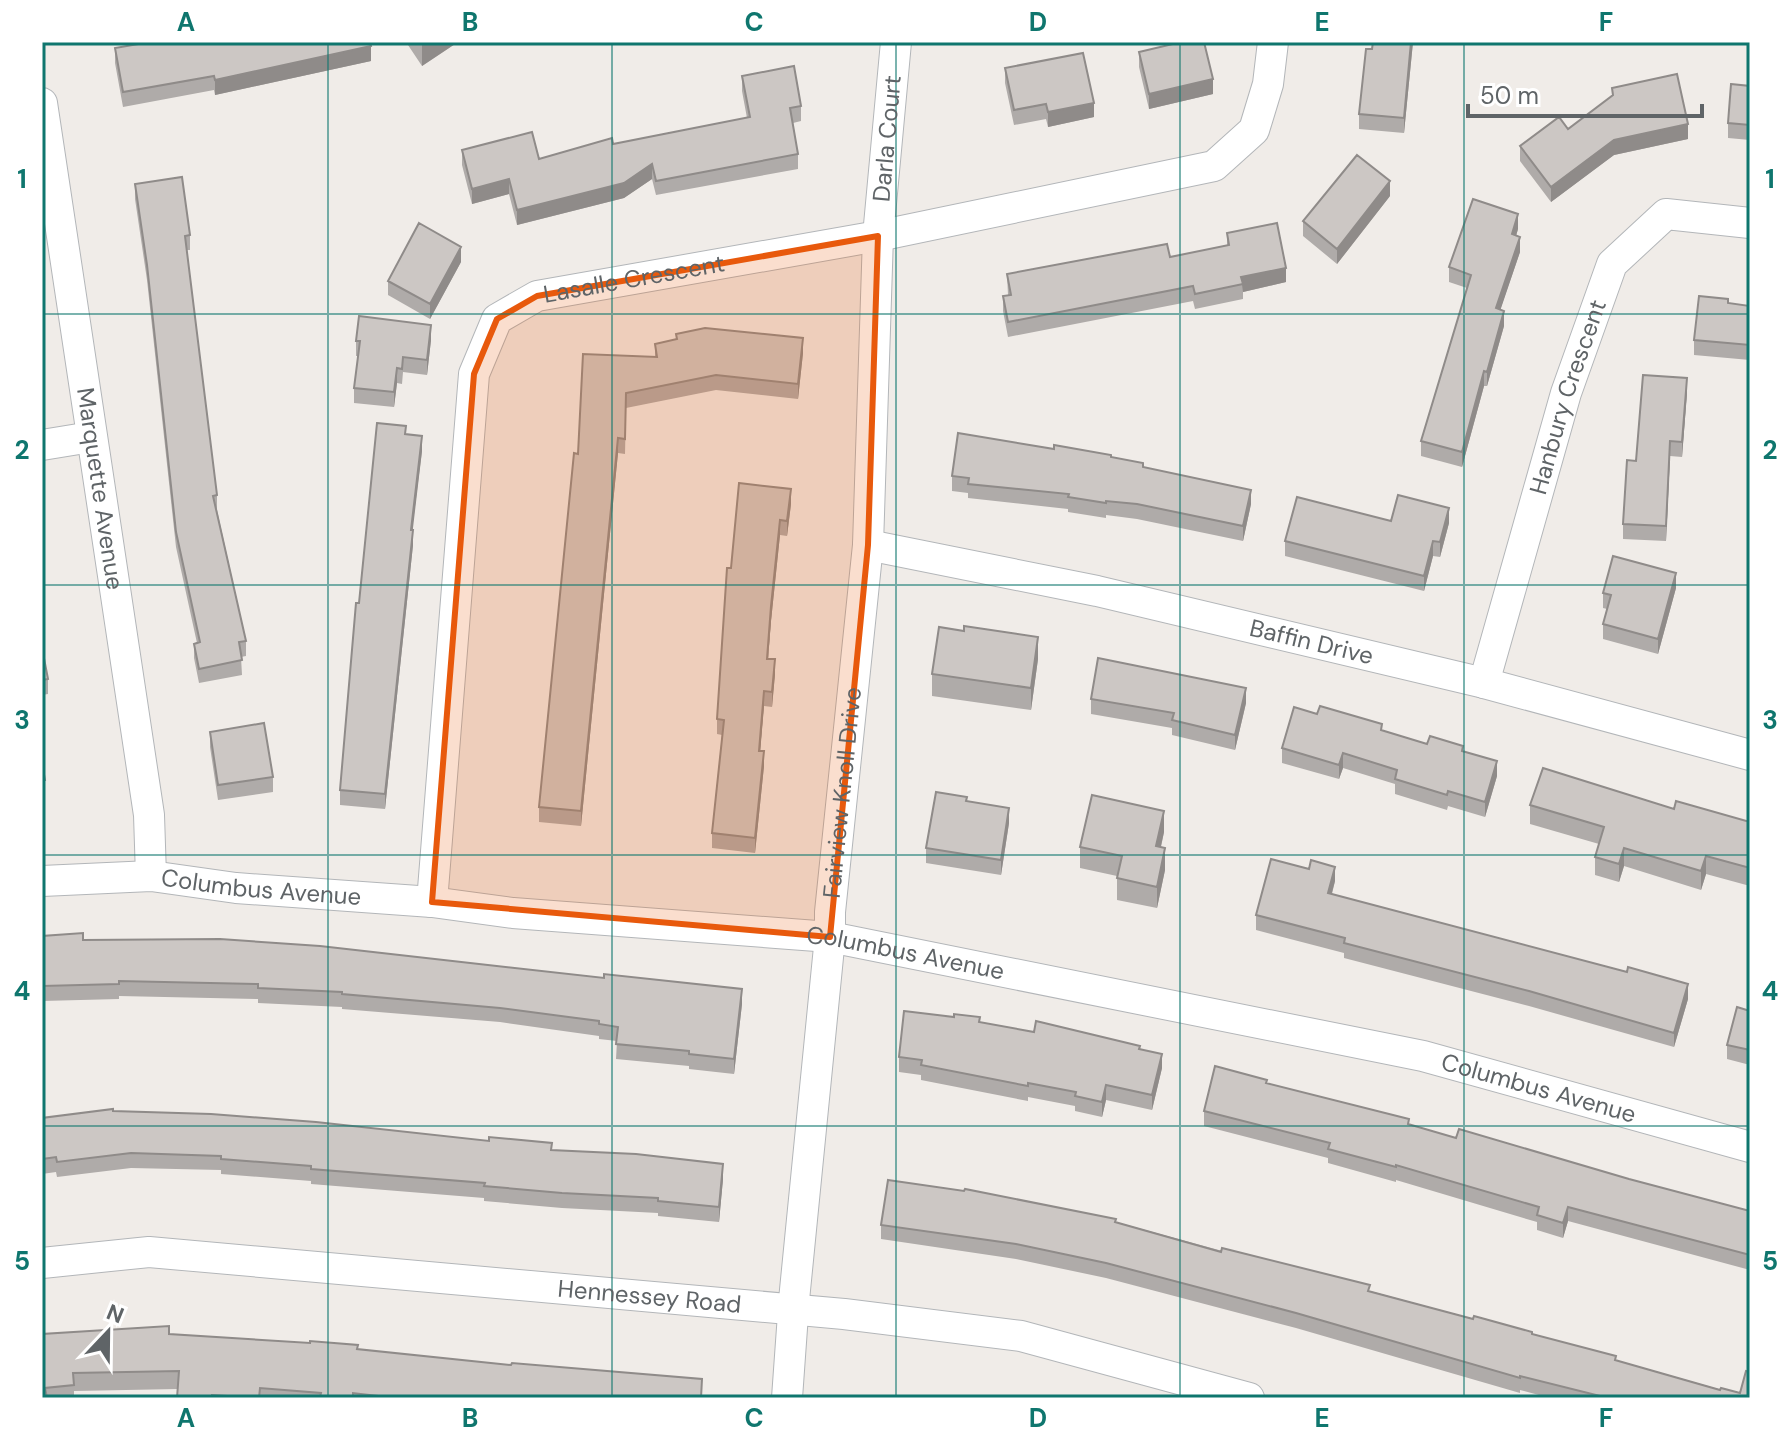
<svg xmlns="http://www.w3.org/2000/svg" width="1792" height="1440" font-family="'DM Sans',sans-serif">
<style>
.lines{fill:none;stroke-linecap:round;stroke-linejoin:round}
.minor-casing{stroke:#b3b6b9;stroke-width:32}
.minor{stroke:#fff;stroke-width:30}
.wall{fill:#afaba9}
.shaded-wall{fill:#8f8b89}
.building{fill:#ccc7c4;stroke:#8f8b89;stroke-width:2}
.marked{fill:#e8590c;fill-opacity:0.2;stroke:#e8590c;stroke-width:6;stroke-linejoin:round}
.grid{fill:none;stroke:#0f766e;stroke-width:2;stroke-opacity:0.55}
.labels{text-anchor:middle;stroke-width:6;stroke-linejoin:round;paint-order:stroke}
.street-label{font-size:24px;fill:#5f6467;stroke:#fff}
.neatline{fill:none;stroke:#0f766e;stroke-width:3}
.grid-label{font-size:26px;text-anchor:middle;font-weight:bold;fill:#0f766e}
</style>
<rect width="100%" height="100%" fill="#f0ece8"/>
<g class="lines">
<defs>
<g id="minor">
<path id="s1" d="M42 103 149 815 151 876"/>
<path d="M42 445 91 437"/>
<path id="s2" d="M868 545 1097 591 1484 683 1750 755"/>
<path id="s3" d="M1484 683 1566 393 1612 264 1666 214 1750 223"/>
<path id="s4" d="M42 881 151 876 236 888 432 902 513 913 830 937 1423 1056 1750 1147"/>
<path id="s5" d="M432 902 474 374 497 319 537 296 878 236 1214 166 1254 130 1268 84 1273 42"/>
<path id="s6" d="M42 1263 149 1252 844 1314 1021 1336 1249 1398"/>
<path id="s7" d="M787 1398 794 1300 830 937V912L868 545 878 236 896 42"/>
</g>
</defs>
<use href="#minor" class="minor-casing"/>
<use href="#minor" class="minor"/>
</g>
<path class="wall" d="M406 42H458L422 66Z
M1413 42 1404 133 1359 129V114L1372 49Z
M115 48 371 61 215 95 214 90 123 107 115 63Z
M1139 52 1213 94 1149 109 1139 67Z
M1005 68 1094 117 1048 127 1046 119 1014 125 1005 83Z
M742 76 801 106V121L793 123 798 154V169L656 195 652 179 624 198 517 225 509 194 472 204 462 165V150L539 159 747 118 742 91Z
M1750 86V140L1728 138V123Z
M1612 88 1688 139 1614 155 1551 202 1520 161V146L1568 129 1612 96Z
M135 184 190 235V250H187L217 495V510L246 641V656L241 657 242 675 199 683 194 658V644L197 643 176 547 147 280 135 199Z
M1390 196 1337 264 1303 236V221Z
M1518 229 1516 236 1520 252 1500 310 1504 326 1487 386H1484L1462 467 1421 456V441L1467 288 1449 282V267Z
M1227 233 1286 282 1243 292V299L1195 309 1193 301 1008 337 1003 311V296L1008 295 1007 274 1170 257 1227 246Z
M461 262 430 319 388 295V281Z
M1728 303 1750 306V360L1694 355V340Z
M676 334 803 353 798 399 716 390 626 408 625 454 618 453 581 826 539 822V807L578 454 655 357V344L676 339Z
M431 340 427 375 403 372 402 384 397 383 394 407 354 403V388L358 356H356V341Z
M1687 393 1682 457 1670 456 1666 541 1623 539V524L1636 461Z
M406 434 422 451 412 530 413 545 385 809 340 805V790L359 603Z
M1054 449 1111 457 1143 467 1251 504 1243 541 1137 519 1106 515V518L1068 512V509L968 498V493L952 491V476Z
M791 504 787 536 780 535 771 621 768 659 775 674 772 707 764 706 760 751 764 766 755 853 712 848V833L722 735 717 734V719L731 568Z
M1391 521 1449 523 1440 557 1433 556 1424 591 1285 556V541Z
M1676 588 1658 654 1603 639V624L1607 609 1603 608V593Z
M42 648 48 679V694L42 695Z
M1038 659 1031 710 932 696V674Z
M1091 699 1246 703 1235 750 1172 735V728L1091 714Z
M1317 714 1382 731 1427 744 1463 751 1497 776 1485 817 1448 806 1447 810 1395 794V784L1343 768 1339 779 1282 763V748Z
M210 732 273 777V792L218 800 210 747Z
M42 763 45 780V795L42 796Z
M967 801 1009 823 1001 875 926 863V848Z
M1530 805 1674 809 1750 822V886L1706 874 1701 890 1624 866 1619 882 1595 875V857L1599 844 1530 824Z
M1164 832 1161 847 1165 870 1157 908 1117 900V876L1080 868V847Z
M1309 869 1335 881 1332 894 1688 999 1674 1047 1529 1006 1344 958V953L1256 930V915Z
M42 936 742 1004 734 1074 689 1069V1066L616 1059 617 1041 599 1039V1036L500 1022 342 1009V1007L258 1003V999L119 996V999L42 1001Z
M1750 1011V1065L1727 1059V1045Z
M980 1022 1034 1032 1140 1049 1162 1068 1152 1110 1106 1100 1102 1117 1075 1111V1106L1028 1097V1101L921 1080V1075L899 1072V1057Z
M1267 1083 1456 1138 1629 1179 1750 1211V1270L1568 1221 1563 1238 1537 1230V1222L1396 1180V1182L1328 1163V1158L1204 1126V1111Z
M113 1111 552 1150 723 1179 719 1222 658 1216V1213L562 1208 484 1201V1198L311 1184V1181L221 1174V1170L131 1168 57 1177 56 1172 42 1174V1118Z
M1116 1222 1532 1335 1616 1360 1750 1398H1550L1520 1390V1393L1296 1328 1106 1278 1016 1259 881 1239V1225Z
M42 1334H169L358 1349 511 1365 702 1379V1398H177L178 1389 74 1391V1398H42Z"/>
<path class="shaded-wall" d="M425 42H458L422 66V44Z
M1411 42H1413L1404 133V118Z
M371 46V61L215 95V80Z
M1213 79V94L1149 109V94Z
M1094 103V117L1048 127V112Z
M1688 124V139L1614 155 1551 202V187L1614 140Z
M652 164V179L624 198 517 225V210Z
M509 179V194L472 204V189Z
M1390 181V196L1337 264V249Z
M1518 214V229L1512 249V234Z
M1520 237V252L1496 323V308Z
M461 247V262L430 319V304Z
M1286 268V282L1243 292 1241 277Z
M1504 311V326L1487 386V372Z
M431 325V340L427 375V360Z
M803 338V353L798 399V384Z
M397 368V383L394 407V392Z
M1484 371V386L1462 467V452Z
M1687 378V393L1682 457V442Z
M422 436V451L411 545V530Z
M618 438V453L581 826V811Z
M1670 441V456L1666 541V526Z
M791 489V504L787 536V521Z
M1251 490V504L1243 541V526Z
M1449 508V523L1440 557V542Z
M780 520V535L771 621 767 673 771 606Z
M413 530V545L385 809V794Z
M1433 541V556L1424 591V576Z
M1676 573V588L1658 654V639Z
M1038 637V659L1031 710V688Z
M775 659V674L772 707V692Z
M1246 688V703L1235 750V735Z
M764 691V706L759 766V751Z
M764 751V766L755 853V838Z
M1343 753V768L1339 779V765Z
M1497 761V776L1485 817V802Z
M1009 808V823L1001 875V860Z
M1164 811V832L1156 868V846Z
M1165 848V870L1157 908V887Z
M1624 848V866L1619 882V864Z
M1706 856V874L1701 890V871Z
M1335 867V881L1328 907V893Z
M1688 984V999L1674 1047V1033Z
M742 989V1004L734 1074V1059Z
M1162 1054V1068L1152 1110V1095Z
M1106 1085V1100L1102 1117V1102Z
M723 1164V1179L719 1222V1207Z
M1568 1207V1221L1563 1238V1223Z"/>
<path class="building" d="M150 42H370L371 46 215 80 214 76 123 92 115 48Z
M1173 42H1204L1213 79 1149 94 1139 52 1173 44Z
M1373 42H1411L1404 118 1359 114 1366 49H1372Z
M1083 53 1094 103 1048 112 1046 104 1014 110 1005 68Z
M794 66 801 106 790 108 798 154 656 181 652 164 624 183 517 210 509 179 472 189 462 150 532 132 539 159 612 138 613 144 750 117 742 76Z
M1677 74 1688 124 1614 140 1551 187 1520 146 1559 117 1568 129 1613 95 1612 88Z
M1731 84 1750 86V125L1728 123Z
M1357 155 1390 181 1337 249 1303 221Z
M182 177 190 235 185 236 217 495 213 496 246 641 239 642 242 660 199 669 194 644 200 642 176 532 147 265 135 184Z
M1473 199 1518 214 1512 234 1520 237 1496 308 1504 311 1487 372 1484 371 1462 452 1421 441 1471 275 1449 267Z
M419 223 461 247 430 304 388 281Z
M1277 223 1286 268 1241 277 1243 284 1195 294 1193 286 1008 322 1003 296 1011 295 1007 274 1167 244 1170 257 1229 245 1227 233Z
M1699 296 1728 299V303L1750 306V345L1694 340Z
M359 316 431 325 427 360 403 357 402 369 397 368 394 392 354 388 360 341H356Z
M705 328 803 338 798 384 716 375 626 393 625 439 618 438 581 811 539 807 574 453 578 454 583 354 657 357 655 344 677 339 676 334Z
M1643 375 1687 378 1682 442 1670 441 1666 526 1623 524 1627 460 1636 461Z
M377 423 406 426 405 434 422 436 411 530H413L385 794 340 790 356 603H359Z
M958 433 1054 449V445L1111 455V457L1143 463V467L1251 490 1243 526 1137 504 1106 501V503L1068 497 1069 494 968 484 969 478 952 476Z
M739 483 791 489 787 521 780 520 771 606 767 659H775L772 692 764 691 759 751H764L755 838 712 833 724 720 717 719 727 568H731Z
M1398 495 1449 508 1440 542 1433 541 1424 576 1285 541 1297 497 1391 521Z
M1613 556 1676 573 1658 639 1603 624 1611 595 1603 593Z
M964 626 1038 637 1031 688 932 674 939 627 964 631Z
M42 648 48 679 42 680Z
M1098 658 1246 688 1235 735 1172 720 1174 713 1091 699Z
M1320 706 1382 724 1381 730 1427 744 1430 736 1463 746 1462 751 1497 761 1485 802 1448 791 1447 795 1395 779 1397 770 1343 753 1339 765 1282 748 1294 707 1317 714Z
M264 723 273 777 218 785 210 732Z
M42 763 45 780 42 781Z
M1543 768 1674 809 1676 801 1750 822V868L1706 856 1701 871 1624 848 1619 864 1595 857 1604 827 1530 805Z
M936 792 967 797 966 801 1009 808 1001 860 926 848Z
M1092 795 1164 811 1156 846 1165 848 1157 887 1117 878 1122 856 1080 847Z
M1271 859 1309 869 1311 860 1335 867 1328 893 1627 972 1628 967 1688 984 1674 1033 1529 991 1344 943 1345 938 1256 915Z
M83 933V940L220 939 320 946 604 978V974L742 989 734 1059 689 1054V1051L616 1044 618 1027 599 1024V1021L500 1008 342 994V992L258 988V984L119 981V984L42 986V936Z
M1737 1007 1750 1011V1050L1727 1045Z
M904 1011 954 1017V1014L980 1017 979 1022 1034 1032 1036 1021 1140 1046 1139 1049 1162 1054 1152 1095 1106 1085 1102 1102 1075 1096 1076 1092 1028 1083V1086L921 1065 922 1060 899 1057Z
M1215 1066 1267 1080 1266 1083 1409 1119 1408 1124 1456 1138 1459 1129 1629 1179 1750 1211V1255L1568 1207 1563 1223 1537 1215 1539 1207 1396 1165V1167L1328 1149 1330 1143 1204 1111Z
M113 1109V1111L211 1114 316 1122 489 1141V1137L552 1143 551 1150 636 1154 723 1164 719 1207 658 1201V1198L562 1193 484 1186 485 1183 311 1169V1166L221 1159V1156L131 1153 57 1162 56 1157 42 1159V1118Z
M888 1180 964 1191 965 1189 1116 1219 1115 1222 1221 1252 1222 1248 1370 1285 1368 1291 1473 1319 1474 1316 1532 1332V1334L1616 1356 1615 1360 1720 1390 1721 1388 1740 1393 1746 1371 1750 1372V1398H1608L1520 1376V1378L1296 1313 1106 1263 1016 1244 881 1225Z
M169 1326V1334L310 1343V1341L358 1345 357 1349 511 1365 512 1363 702 1379 701 1398H396L353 1393V1398H326L320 1397 321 1393 260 1388 259 1398 212 1395V1398H177L179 1371 73 1373 74 1385 45 1388 47 1398H42V1334Z"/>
<path class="marked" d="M878 236 868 545 830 937 432 902 474 374 497 319 537 296Z"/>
<path class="grid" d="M328 42V1398M612 42V1398M896 42V1398M1180 42V1398M1464 42V1398M42 314H1750M42 585H1750M42 855H1750M42 1126H1750"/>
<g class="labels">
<g class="street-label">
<text dy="8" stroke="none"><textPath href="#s7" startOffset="1264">Darla Court</textPath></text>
<text dy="8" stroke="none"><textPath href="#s5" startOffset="734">Lasalle Crescent</textPath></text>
<text dy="8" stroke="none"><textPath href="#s3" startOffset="298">Hanbury Crescent</textPath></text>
<text dy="8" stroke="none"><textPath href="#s1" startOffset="390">Marquette Avenue</textPath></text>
<text dy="8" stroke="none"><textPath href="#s2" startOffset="454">Baffin Drive</textPath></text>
<text dy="8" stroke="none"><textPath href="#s7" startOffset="608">Fairview Knoll Drive</textPath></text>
<text dy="8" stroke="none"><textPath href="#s4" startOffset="220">Columbus Avenue</textPath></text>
<text dy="8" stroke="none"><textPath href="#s4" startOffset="868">Columbus Avenue</textPath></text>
<text dy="8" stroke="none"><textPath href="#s4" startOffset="1516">Columbus Avenue</textPath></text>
<text dy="8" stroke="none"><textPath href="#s6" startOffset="610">Hennessey Road</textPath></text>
</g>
</g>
<rect width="1792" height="1440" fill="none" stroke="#ffffff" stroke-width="88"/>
<g transform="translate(108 1332) rotate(22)" stroke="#ffffff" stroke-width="6" paint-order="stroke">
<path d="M0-6L14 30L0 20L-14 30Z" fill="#5f6467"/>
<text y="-12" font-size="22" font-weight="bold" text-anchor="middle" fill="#5f6467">N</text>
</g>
<path d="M1468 104v12h234v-12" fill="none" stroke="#5f6467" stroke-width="4"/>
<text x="1480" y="104" font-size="24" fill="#5f6467" stroke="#ffffff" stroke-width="6" paint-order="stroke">50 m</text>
<rect x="44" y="44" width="1704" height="1352" class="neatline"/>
<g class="grid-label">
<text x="186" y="31">A</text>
<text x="470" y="31">B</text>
<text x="754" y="31">C</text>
<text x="1038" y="31">D</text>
<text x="1322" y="31">E</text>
<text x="1606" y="31">F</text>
<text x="22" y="188">1</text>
<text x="1770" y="188">1</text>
<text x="22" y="459">2</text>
<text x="1770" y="459">2</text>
<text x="22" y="729">3</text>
<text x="1770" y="729">3</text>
<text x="22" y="1000">4</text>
<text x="1770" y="1000">4</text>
<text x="22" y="1270">5</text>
<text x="1770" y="1270">5</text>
<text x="186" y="1427">A</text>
<text x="470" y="1427">B</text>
<text x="754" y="1427">C</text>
<text x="1038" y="1427">D</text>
<text x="1322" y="1427">E</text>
<text x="1606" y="1427">F</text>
</g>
</svg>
